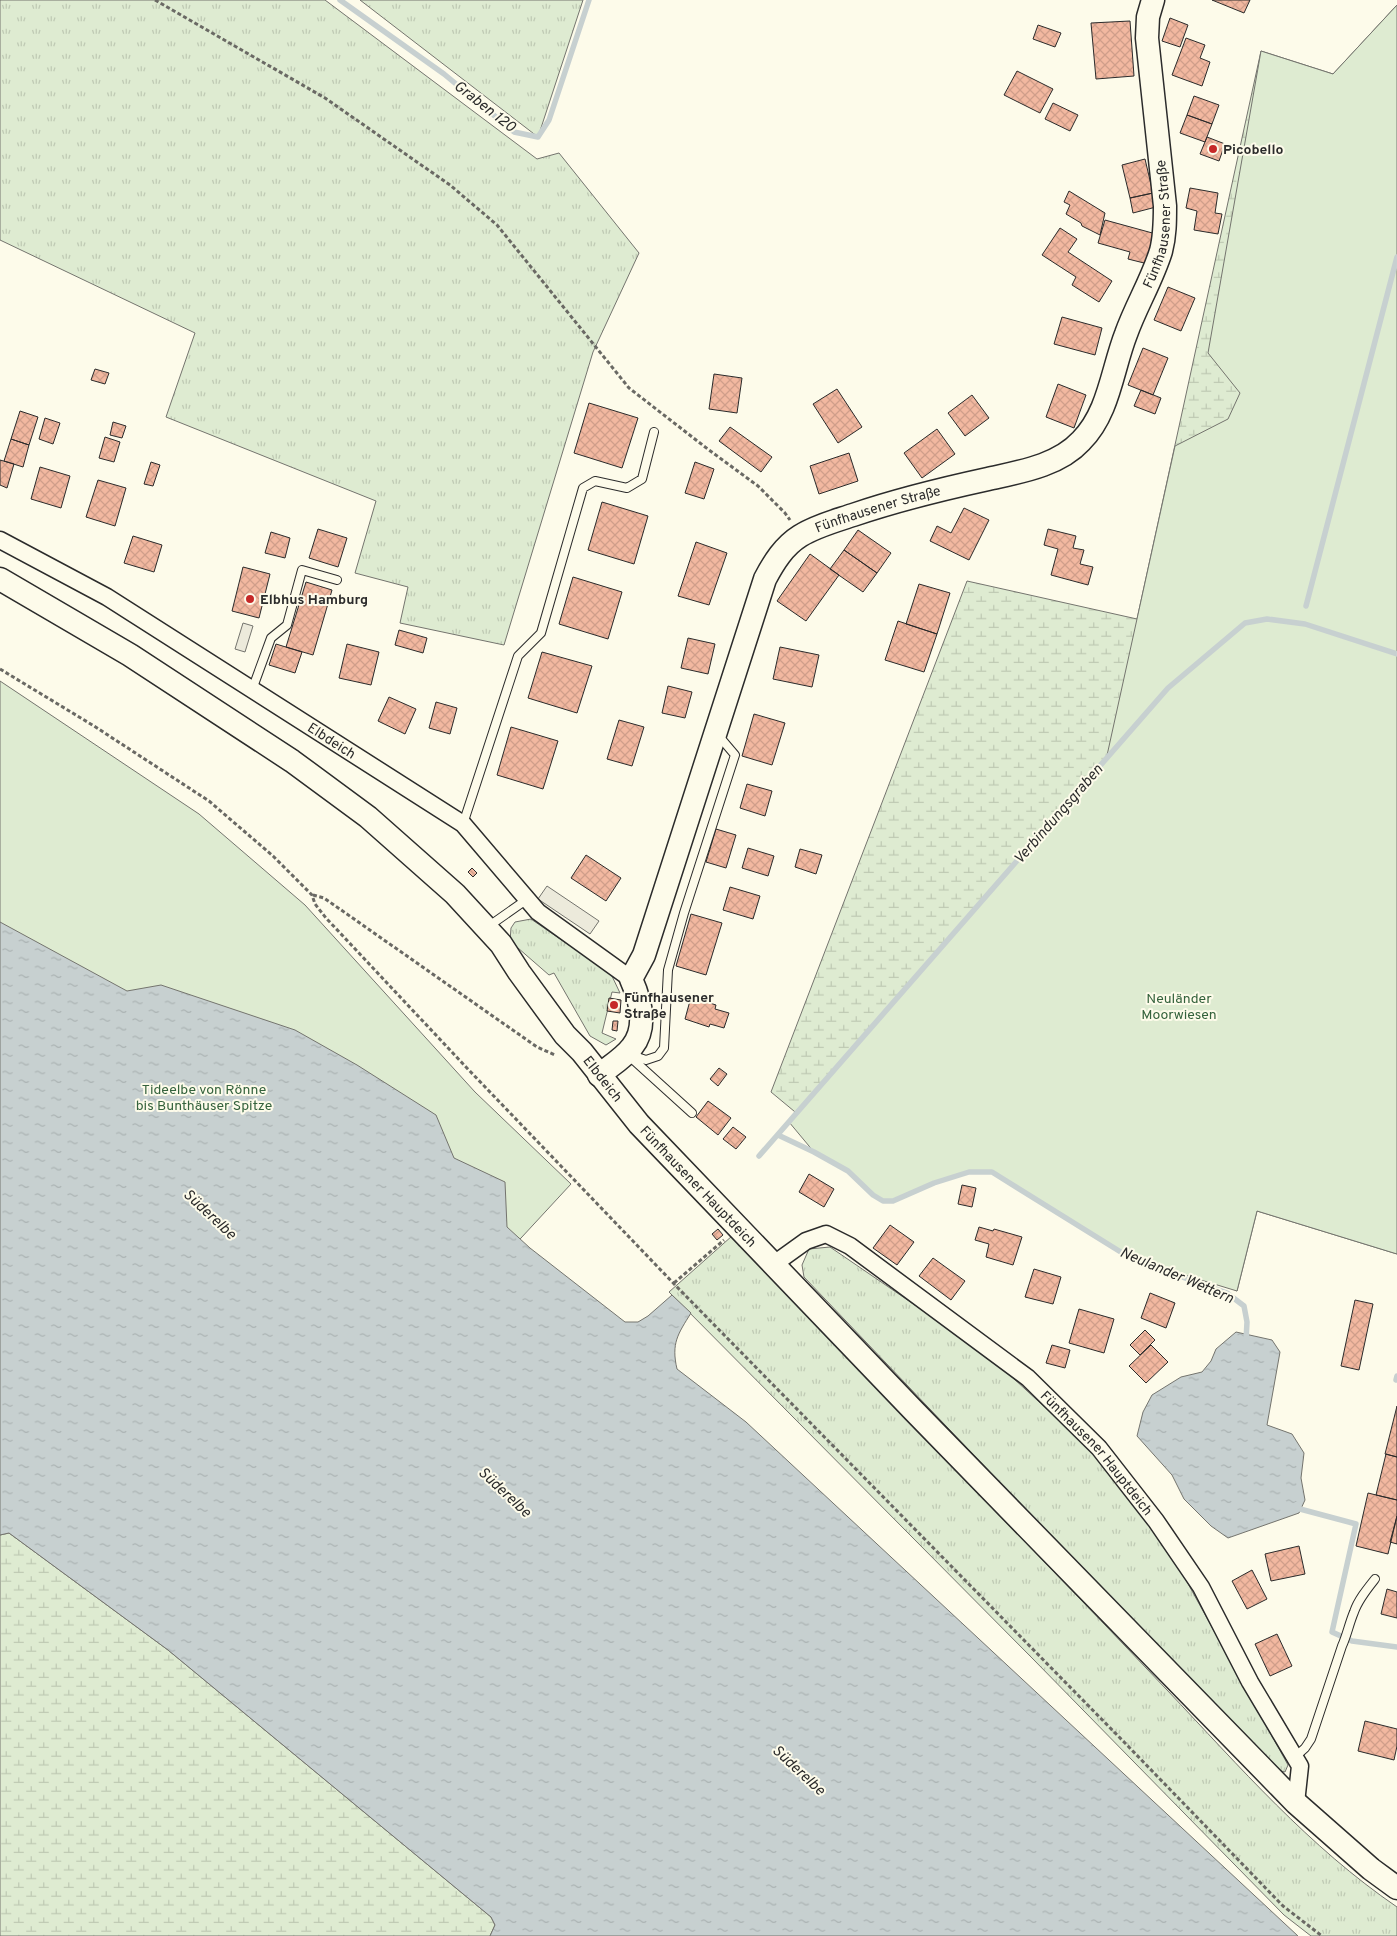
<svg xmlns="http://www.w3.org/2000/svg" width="1397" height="1936" font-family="Overpass,sans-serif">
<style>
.grass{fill:url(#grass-tufts);stroke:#74746e}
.wetland{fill:url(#wetland-marsh);stroke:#74746e}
.green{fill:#deebd1;stroke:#74746e}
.parking{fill:#eceadb;stroke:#74746e}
.water{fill:url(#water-ripples);stroke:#74746e}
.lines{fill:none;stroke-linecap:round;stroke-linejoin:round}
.stream{stroke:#c7d0d0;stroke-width:5.5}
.building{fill:url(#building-cross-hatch);stroke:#2b2b2b}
.lane-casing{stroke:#2b2b2b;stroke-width:10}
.street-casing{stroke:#2b2b2b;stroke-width:19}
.secondary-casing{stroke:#2b2b2b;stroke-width:25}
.path{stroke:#6a6964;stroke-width:3;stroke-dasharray:4 2.5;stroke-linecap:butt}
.lane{stroke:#fdfbea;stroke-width:8}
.street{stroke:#fdfbea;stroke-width:16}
.secondary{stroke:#fdfbea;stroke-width:22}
.poi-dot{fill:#c62828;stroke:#fdfbea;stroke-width:2}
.labels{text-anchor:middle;stroke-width:4;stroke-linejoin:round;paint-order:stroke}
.poi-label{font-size:14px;font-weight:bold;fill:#2b2b2b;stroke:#fdfbea;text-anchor:start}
.street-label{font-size:14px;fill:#2b2b2b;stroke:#fdfbea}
.park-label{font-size:14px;fill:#34623c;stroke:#fdfbea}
.water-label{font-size:15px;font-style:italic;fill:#2b2b2b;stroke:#fdfbea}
</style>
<defs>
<pattern id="grass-tufts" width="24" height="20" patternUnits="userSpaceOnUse" patternTransform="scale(1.25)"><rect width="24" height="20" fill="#deebd1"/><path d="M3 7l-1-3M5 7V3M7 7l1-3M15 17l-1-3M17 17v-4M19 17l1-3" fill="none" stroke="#bfcab4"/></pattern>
<pattern id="wetland-marsh" width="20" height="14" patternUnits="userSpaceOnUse" patternTransform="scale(1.25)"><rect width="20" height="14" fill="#deebd1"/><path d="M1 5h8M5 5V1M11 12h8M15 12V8" fill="none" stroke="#bfcab4"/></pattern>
<pattern id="water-ripples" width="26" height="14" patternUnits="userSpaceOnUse" patternTransform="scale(1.25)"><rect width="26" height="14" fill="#c7d0d0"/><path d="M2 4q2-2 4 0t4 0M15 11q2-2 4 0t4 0" fill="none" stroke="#abb3b3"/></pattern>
<pattern id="building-cross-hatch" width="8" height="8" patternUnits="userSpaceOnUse" patternTransform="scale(1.25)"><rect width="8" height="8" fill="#f2b8a0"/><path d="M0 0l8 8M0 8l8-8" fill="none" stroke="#d09e8a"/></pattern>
</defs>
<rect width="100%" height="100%" fill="#fdfbea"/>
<path class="grass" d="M0 0H325L537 159 559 153 639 253 593 352 504 645 400 623 408 587 355 573 376 501 166 417 195 333 0 240Z
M360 0H583L538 137Z
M531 919 611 974 620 993 612 992 602 1033 616 1039 606 1045 590 1036 554 973 549 975 510 941 511 928 515 922Z
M732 1236 903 1410 900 1413C989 1505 1079 1597 1167 1690 1240 1767 1309 1847 1397 1907V1936H1311L1284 1915 1033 1659 672 1295 669 1292Z
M830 1247 988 1355 1087 1446 1165 1542 1288 1765 1285 1772 1273 1769 804 1277 802 1265 809 1249Z"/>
<path class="wetland" d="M1397 5V1254L1257 1211 1237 1291 997 1168 888 1189 771 1092 967 581 1137 619 1261 51 1333 74Z
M9 1533 168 1650 491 1917 495 1925 490 1936H0V1535Z"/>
<path class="green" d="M1397 5V1254L1257 1211 1237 1291 1132 1259 992 1172H969L934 1183 893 1201H883L873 1195 848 1171 814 1152 789 1122 1106 760 1175 446 1228 419 1240 393 1208 353 1261 51 1333 74Z
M0 681 199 814 305 905 475 1092 571 1184 335 1439 0 1209Z"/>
<path class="parking" d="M243 623 253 626 245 652 235 649Z
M547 886 599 921 590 934 538 899Z"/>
<path class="water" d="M0 922 127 991 161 985 295 1030 357 1065 436 1115 454 1158 505 1182 507 1227 530 1248 625 1322H638L648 1316 672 1295 691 1313C678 1334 671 1343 677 1369L746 1422 1298 1936H490L495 1925 491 1917 168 1650 9 1533 0 1535Z
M1236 1332 1272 1340 1280 1352 1267 1425 1292 1434 1304 1453 1301 1478 1305 1500 1299 1513 1228 1538 1211 1526 1184 1499 1172 1475 1137 1436 1143 1412 1152 1395 1181 1377 1202 1372 1211 1361 1216 1349Z"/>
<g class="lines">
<path class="stream" d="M340 0 444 74 514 132 538 137 549 120 589 0
M1306 606 1397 257
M778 1135 814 1152 848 1171 873 1195 883 1201H893L934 1183 969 1172H992L1132 1259 1227 1293 1244 1306 1247 1322 1246 1341
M759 1156 1168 688 1245 623 1267 619 1305 624 1397 654
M1396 1380 1397 1376
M1296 1505 1300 1509 1356 1524 1332 1632 1352 1641 1397 1647"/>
</g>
<path class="building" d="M1212 0H1250L1244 13Z
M1170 18 1188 25 1180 47 1162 41Z
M1130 21 1134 76 1096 79 1091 23Z
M1038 25 1061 33 1055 47 1033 39Z
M1186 38 1205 45 1200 58 1210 62 1202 86 1172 75Z
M1017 71 1053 89 1040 113 1004 95Z
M1194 96 1219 105 1212 124 1187 115Z
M1053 103 1078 115 1070 131 1045 119Z
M1187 115 1212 124 1205 142 1180 133Z
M1207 137 1225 144 1219 161 1200 154Z
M1145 159 1153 193 1130 198 1122 165Z
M1190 188 1218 193 1215 213 1222 214 1218 234 1194 230 1197 211 1186 208Z
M1069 191 1105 213 1100 235 1082 226 1081 223 1066 214 1070 205 1064 202Z
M1153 193 1156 207 1133 213 1130 198Z
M1105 220 1156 234 1148 264 1128 259 1130 252 1098 243Z
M1060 228 1077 239 1068 252 1112 281 1099 302 1072 285 1076 277 1042 255Z
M1168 287 1195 298 1181 331 1154 320Z
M1062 317 1102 328 1095 355 1054 344Z
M1143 348 1168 358 1153 395 1128 385Z
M95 369 109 373 105 384 91 380Z
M714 374 742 378 737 413 709 409Z
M1058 384 1086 395 1074 428 1046 417Z
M837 389 862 427 838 443 813 404Z
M1141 390 1161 398 1155 414 1134 406Z
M972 395 989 418 965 436 948 413Z
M589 403 638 418 622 468 574 453Z
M20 411 38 417 29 445 11 439Z
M45 418 60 423 53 444 39 439Z
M113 422 126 426 122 438 110 435Z
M730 427 772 457 761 472 719 441Z
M937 429 955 454 922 478 904 453Z
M105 437 120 442 114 462 99 458Z
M11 439 29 445 23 467 4 461Z
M849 453 858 481 819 494 810 466Z
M0 460 14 464 7 488 0 485Z
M151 462 160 465 153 486 144 484Z
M695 462 714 469 704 499 685 493Z
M40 467 70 476 61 508 31 499Z
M98 480 126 488 115 526 86 517Z
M602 502 648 516 634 564 588 550Z
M964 508 989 520 969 560 930 541 937 526 951 533Z
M318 529 347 538 338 567 309 558Z
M1048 529 1076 536 1073 548 1084 550 1080 564 1093 567 1088 585 1051 575 1058 549 1044 545Z
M858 530 891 553 877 573 844 550Z
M271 532 290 538 285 558 265 553Z
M133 536 162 545 154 572 124 563Z
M696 542 727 553 709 605 678 596Z
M844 550 877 573 863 592 830 569Z
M810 554 839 575 806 621 777 601Z
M243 567 270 574 259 618 232 611Z
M573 577 622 592 608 639 559 624Z
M306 582 332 590 313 655 286 647Z
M919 584 950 593 937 634 906 624Z
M898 621 937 634 924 672 885 660Z
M399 630 427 638 423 653 395 645Z
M688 638 715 644 708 674 681 668Z
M276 644 302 652 295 673 269 665Z
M347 644 379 652 371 685 339 678Z
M780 647 819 655 812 687 773 679Z
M542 652 592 666 577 713 528 698Z
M668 686 692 692 685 718 662 713Z
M389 697 416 709 405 734 378 721Z
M436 702 457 708 450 734 429 728Z
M754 714 785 723 772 765 742 756Z
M619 720 644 727 632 766 607 759Z
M511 727 558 741 543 789 497 775Z
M747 784 772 791 765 816 740 808Z
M716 829 736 835 726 868 706 862Z
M748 848 774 856 768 876 742 868Z
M800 849 822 855 816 874 795 867Z
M586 855 621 878 606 901 571 878Z
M472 868 477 873 473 877 468 872Z
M730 887 760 896 753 919 723 910Z
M691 914 722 923 706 975 676 966Z
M691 997 716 1005 715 1009 729 1013 724 1028 710 1024 709 1027 685 1019Z
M609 998 621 1000 620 1013 607 1011Z
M613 1021H618L617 1031 612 1030Z
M719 1068 727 1074 718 1086 710 1079Z
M708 1101 731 1118 718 1135 696 1117Z
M733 1127 746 1137 736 1149 723 1139Z
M809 1174 834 1189 824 1207 799 1192Z
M962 1185 976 1188 972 1207 958 1204Z
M890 1225 914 1242 897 1265 873 1248Z
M979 1227 993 1231 994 1229 1022 1237 1013 1265 986 1257 989 1244 975 1240Z
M718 1229 723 1235 717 1240 712 1234Z
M933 1258 965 1281 951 1300 919 1276Z
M1034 1269 1061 1277 1053 1304 1025 1297Z
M1150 1293 1175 1303 1166 1328 1141 1318Z
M1355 1300 1373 1304 1359 1370 1341 1366Z
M1079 1309 1114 1319 1104 1353 1069 1343Z
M1145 1330 1155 1340 1140 1355 1130 1345Z
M1052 1345 1070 1350 1065 1368 1046 1363Z
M1151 1345 1168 1362 1146 1383 1129 1366Z
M1397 1406V1457L1385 1454Z
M1386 1454 1397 1457V1500L1376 1495Z
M1368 1493 1397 1500V1516L1388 1554 1356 1546Z
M1397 1516V1544L1390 1542Z
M1299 1546 1305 1574 1271 1581 1265 1554Z
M1252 1570 1267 1599 1247 1609 1232 1581Z
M1387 1589 1397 1592V1618L1381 1614Z
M1277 1634 1292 1666 1270 1676 1255 1644Z
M1365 1721 1397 1729V1746L1394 1760 1358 1751Z"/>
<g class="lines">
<defs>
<path id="lane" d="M252 690 271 638 287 625 302 570 337 580
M463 824 518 656 541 633 583 488 595 481 627 488 642 479 654 432
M489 926 526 900
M628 1054 646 1060 658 1056 664 1048 668 970 684 913 735 755 718 735
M628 1055 692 1113
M1295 1757 1305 1748 1311 1739 1342 1646C1347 1635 1349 1624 1354 1612 1358 1600 1367 1589 1375 1579"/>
<g id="street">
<path id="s1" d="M0 540 107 597 463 824 538 912 631 979"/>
<path id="s2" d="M774 1264 806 1241 826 1234 850 1246 1028 1378 1099 1448 1156 1521 1201 1587 1250 1682 1300 1766 1296 1803"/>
</g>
<g id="secondary">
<path id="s3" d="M0 579 130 655 292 761 368 817 455 894 501 944 519 972 565 1035 582 1052 639 1124 914 1411 1296 1803 1371 1869 1397 1888"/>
<path id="s4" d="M599 1075C610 1066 624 1058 632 1047 648 1027 640 999 631 979L644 955 765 579C774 562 784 546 800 536 816 526 835 521 853 515 897 500 942 489 988 479 1019 472 1058 466 1081 441 1109 413 1112 370 1126 334 1136 306 1152 280 1161 251 1165 236 1165 221 1165 206L1147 38 1148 17 1153 0"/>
</g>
</defs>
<use href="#lane" class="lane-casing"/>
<use href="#street" class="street-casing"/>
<use href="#secondary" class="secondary-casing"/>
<path class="path" d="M155 0 325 98 450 185 497 225 629 388 709 450 758 486 785 513 790 520
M0 669 94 726 209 801 273 856 312 895 315 904 326 918 465 1066 678 1288 1125 1743 1283 1906 1322 1936
M313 895 324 898 537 1047 555 1055
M674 1283 724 1240"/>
<use href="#lane" class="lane"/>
<use href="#street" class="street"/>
<use href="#secondary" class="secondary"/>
</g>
<g class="poi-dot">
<circle cx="1213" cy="149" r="5"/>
<circle cx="250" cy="599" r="5"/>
<circle cx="614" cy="1005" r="5"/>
</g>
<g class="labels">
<g class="poi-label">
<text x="1223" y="154">Picobello</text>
<text x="260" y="604">Elbhus Hamburg</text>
<text x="624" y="1002">Fünfhausener<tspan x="624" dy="16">Straße</tspan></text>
</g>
<g class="street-label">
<text dy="5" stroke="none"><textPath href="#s4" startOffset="1126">Fünfhausener Straße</textPath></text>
<text dy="5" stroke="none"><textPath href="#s4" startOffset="676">Fünfhausener Straße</textPath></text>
<text dy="5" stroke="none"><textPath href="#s1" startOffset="388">Elbdeich</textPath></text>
<text dy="5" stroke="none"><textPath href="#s3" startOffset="792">Elbdeich</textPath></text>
<text dy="5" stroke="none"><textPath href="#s3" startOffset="936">Fünfhausener Hauptdeich</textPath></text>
<text dy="5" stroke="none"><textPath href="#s2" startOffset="411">Fünfhausener Hauptdeich</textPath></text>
</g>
<g class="park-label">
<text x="1179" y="1003">Neuländer<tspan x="1179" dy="16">Moorwiesen</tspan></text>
<text x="204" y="1094">Tideelbe von Rönne<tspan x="204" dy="16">bis Bunthäuser Spitze</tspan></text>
</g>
<g class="water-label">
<text transform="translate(485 106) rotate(38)" y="5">Graben 120</text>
<text transform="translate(1058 814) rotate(-49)" y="5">Verbindungsgraben</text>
<text transform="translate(210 1214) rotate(43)" y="5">Süderelbe</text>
<text transform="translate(1177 1275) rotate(23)" y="5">Neulander Wettern</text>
<text transform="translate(505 1492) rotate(43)" y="5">Süderelbe</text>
<text transform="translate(799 1770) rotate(43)" y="5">Süderelbe</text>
</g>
</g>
</svg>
